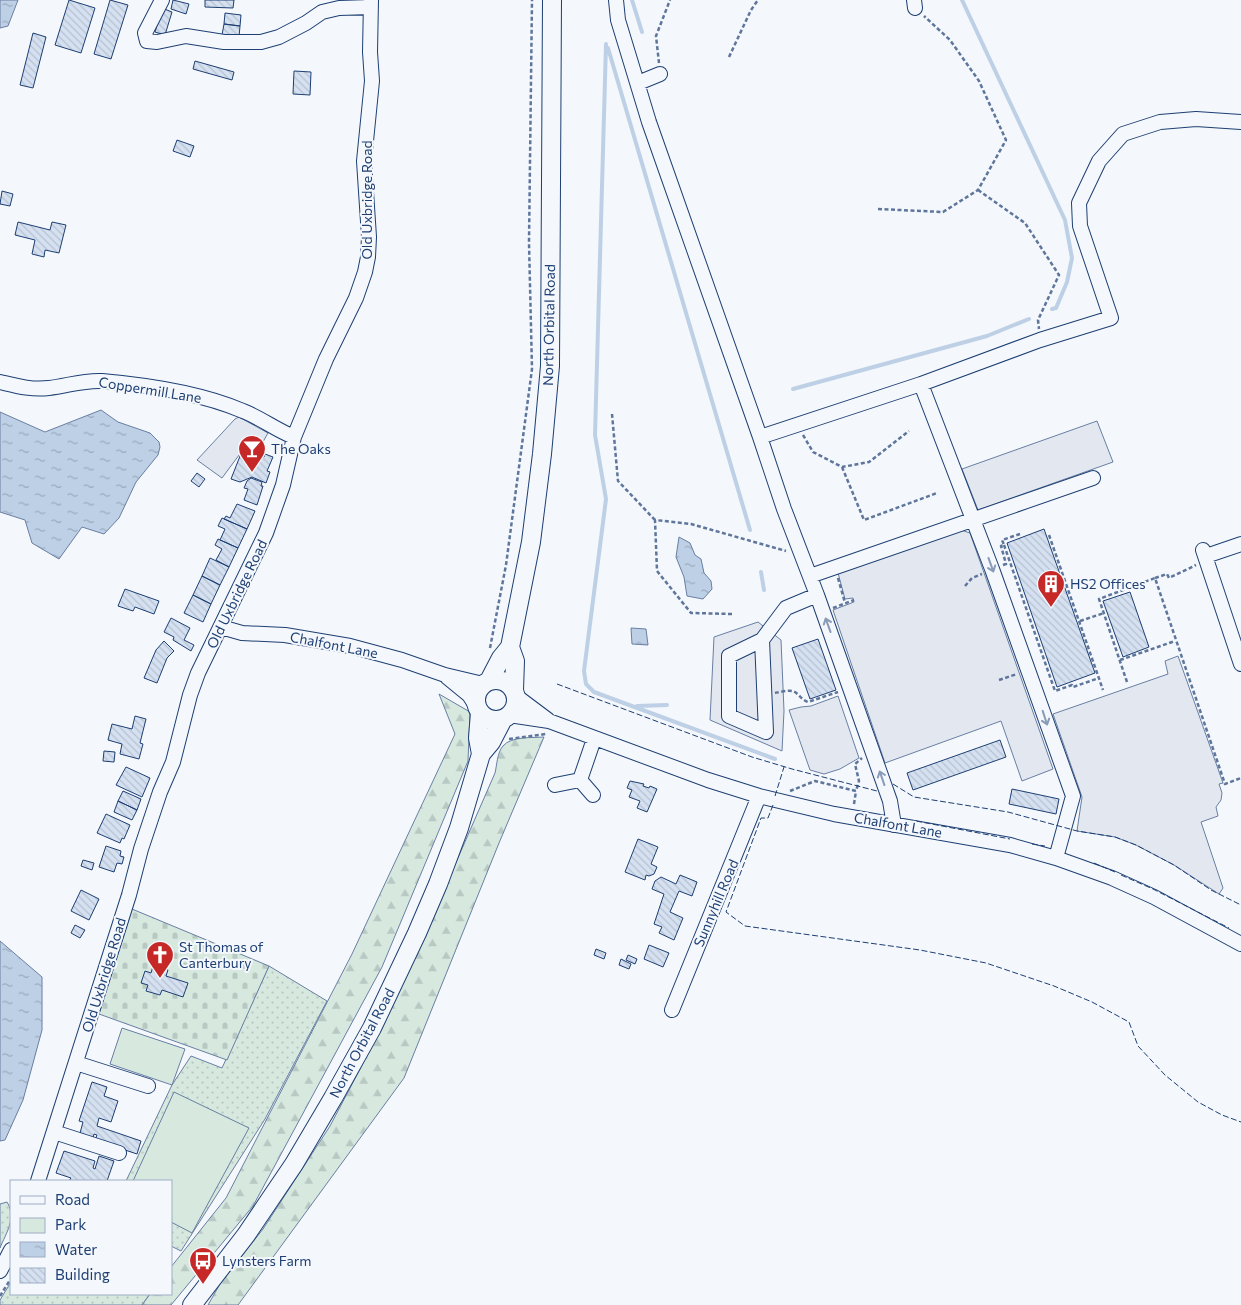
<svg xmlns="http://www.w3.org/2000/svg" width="1241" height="1305" font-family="Commissioner,sans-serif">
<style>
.grass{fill:url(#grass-dots);stroke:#687fa3}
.forest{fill:url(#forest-firs);stroke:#687fa3}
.cemetery{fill:url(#cemetery-stones);stroke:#687fa3}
.green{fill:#d7e8df;stroke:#687fa3}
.parking{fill:#e3e8f0;stroke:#687fa3}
.water{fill:url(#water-ripples);stroke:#687fa3}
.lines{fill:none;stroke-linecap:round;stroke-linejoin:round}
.stream{stroke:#bed0e5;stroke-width:4}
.building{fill:url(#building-back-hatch);stroke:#1d3f73}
.minor-casing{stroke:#1d3f73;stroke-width:16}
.major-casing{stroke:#1d3f73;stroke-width:20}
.path{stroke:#5e769c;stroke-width:2.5;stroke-dasharray:4 2.5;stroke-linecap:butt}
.minor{stroke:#f4f7fb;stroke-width:14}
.major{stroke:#f4f7fb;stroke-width:18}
.fence{stroke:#1d3f73;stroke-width:1;stroke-dasharray:6 2.5;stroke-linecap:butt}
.oneway{stroke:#889bb7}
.labels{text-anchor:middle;stroke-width:4;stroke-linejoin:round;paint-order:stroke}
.street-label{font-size:14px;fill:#1d3f73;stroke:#f4f7fb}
.poi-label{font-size:14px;fill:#1d3f73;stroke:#f4f7fb;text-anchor:start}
</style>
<defs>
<pattern id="grass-dots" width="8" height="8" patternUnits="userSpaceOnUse" patternTransform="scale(1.25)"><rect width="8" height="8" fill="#d7e8df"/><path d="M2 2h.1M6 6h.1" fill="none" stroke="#b8c8c3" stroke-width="1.8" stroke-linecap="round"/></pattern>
<pattern id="forest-firs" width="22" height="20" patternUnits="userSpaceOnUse" patternTransform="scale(1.25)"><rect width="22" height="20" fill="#d7e8df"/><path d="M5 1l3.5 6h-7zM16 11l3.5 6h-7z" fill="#b8c8c3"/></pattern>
<pattern id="cemetery-stones" width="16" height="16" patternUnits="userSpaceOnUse" patternTransform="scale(1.25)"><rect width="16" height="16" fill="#d7e8df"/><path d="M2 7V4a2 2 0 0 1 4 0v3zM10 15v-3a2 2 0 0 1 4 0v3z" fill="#b8c8c3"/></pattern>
<pattern id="water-ripples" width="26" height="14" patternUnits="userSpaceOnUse" patternTransform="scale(1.25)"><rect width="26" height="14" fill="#bed0e5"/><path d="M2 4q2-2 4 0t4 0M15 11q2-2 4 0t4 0" fill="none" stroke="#9aaabe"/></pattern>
<pattern id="building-back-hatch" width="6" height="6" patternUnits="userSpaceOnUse" patternTransform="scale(1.25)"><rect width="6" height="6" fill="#d5e0f0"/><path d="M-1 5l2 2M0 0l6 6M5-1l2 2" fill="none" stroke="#b6c1d1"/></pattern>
</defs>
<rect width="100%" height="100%" fill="#f4f7fb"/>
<path class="grass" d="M269 966 327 1001 265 1119 181 1251 171 1246V1181H126L172 1085 191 1056 222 1068Z
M7 1202C17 1218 6 1233 0 1248V1204Z
M11 1282V1294H150L142 1305H0V1300Z"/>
<path class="forest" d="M439 694 470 712 468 761 382 967 253 1206 171 1305H142L150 1294H171V1267L226 1198 352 954 455 734Z
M544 737 499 843 404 1078 238 1305H208L220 1284 263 1229 330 1126 377 1037 413 961 495 773C497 765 497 753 503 746 511 736 533 738 544 737Z"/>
<path class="cemetery" d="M132 909 269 966 227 1060 99 1014Z"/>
<path class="green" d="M122 1028 185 1049 172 1085 110 1064Z
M174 1092 249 1128 192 1233 171 1222V1181H133Z"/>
<path class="parking" d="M239 417 268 433 255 456 242 451 222 478 197 460 235 419Z
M1097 421 1113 462 978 510 962 469Z
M961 530 970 533 1053 769 1022 781 1001 721 885 763 833 610 854 602 853 598 845 599 838 573Z
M758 622 781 640 784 711 782 751 710 720 714 637Z
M1178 656 1223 783 1219 784 1222 793 1221 800 1216 807 1218 816 1201 822 1223 888 1219 894 1174 865 1136 845 1115 837 1077 831 1082 797 1053 714 1168 674 1165 661Z
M838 696 859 758 840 769 824 774 810 770 789 710 801 707 811 706Z"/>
<path class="water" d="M0 0H18L8 26 0 28Z
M101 410 118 422 150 433 159 442 160 447 158 455 136 482 119 518 104 534 82 527 59 559 32 543 25 520 0 512V412L45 432Z
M679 537 690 543 695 555 701 559 704 573 711 581 712 589 703 599 687 596 684 577 676 557Z
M631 628 646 629 648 645 632 644Z
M0 941 42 977V1030L23 1100 5 1140 0 1141Z"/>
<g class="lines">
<path class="stream" d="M632 0 642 32
M962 0 1065 220 1072 258 1067 282 1056 308 1052 309
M606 44 595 435 606 499 584 671 586 684 594 692 775 759
M608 48 750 530
M793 389 987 336 1029 319
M761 572 764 590
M637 706 667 705"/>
</g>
<path class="building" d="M69 0 95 8 81 53 55 45Z
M110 0 128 5 111 59 94 54Z
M173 0 189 4 186 14 171 9Z
M205 0H234L233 8 205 7Z
M162 8 172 12 165 35 155 32Z
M225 13 241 15 240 26 224 24Z
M224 24 240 26 239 37 222 35Z
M33 33 46 37 33 88 20 85Z
M195 61 234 72 232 80 193 69Z
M294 71 311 72 310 95 293 94Z
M177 140 194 146 190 157 173 151Z
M2 191 13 194 10 206 0 204Z
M18 222 50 230 52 222 66 225 59 253 45 250 44 257 32 254 35 240 15 235Z
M242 451 255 456 256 454 264 457 265 454 273 457 267 471 270 472 266 483 252 477 240 482 231 479Z
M197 473 205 479 199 487 191 481Z
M251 478 262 482 261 486H263L257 505 244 500 248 489 244 488 247 481Z
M237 504 255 511 247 529 224 519 226 516 230 518Z
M222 518 247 529 238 548 220 540 225 529 218 526Z
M1044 529 1095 673 1057 687 1007 543Z
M218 539 238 548 229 567 216 560 222 549 215 545Z
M210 558 229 567 220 585 202 576Z
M202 576 220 585 211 604 193 595Z
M125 589 159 601 154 614 135 607 133 611 118 606Z
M1130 592 1149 647 1123 657 1103 601Z
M193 595 211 604 203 622 184 613Z
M171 618 190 628 184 640 194 645 191 651 173 640 174 637 164 632Z
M818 639 836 690 810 699 792 648Z
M164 641 174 651 167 658 157 683 144 678 156 650Z
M135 716 146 719 140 743 143 744 139 759 120 754 122 744 108 740 112 724 132 729Z
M1000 740 1006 757 913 790 907 773Z
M104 751 115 752 114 762 103 761Z
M126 767 150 778 142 797 116 785Z
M630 781 644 784 643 786 649 788 650 786 657 789 647 812 637 808 640 801 629 797 632 790 627 788Z
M1012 789 1059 799 1056 814 1009 804Z
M123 791 141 799 137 810 118 801Z
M118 801 137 810 132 820 114 812Z
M106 814 130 825 124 839 122 838 120 843 97 833Z
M638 839 658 847 651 864 657 867 654 874 649 876 646 875 645 880 625 872Z
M106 846 121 851 120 856 124 857 122 864 117 863 114 872 99 867Z
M83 860 94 863 92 870 81 866Z
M680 875 697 882 692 896 679 891 670 912 683 918 674 940 659 933 662 927 654 924 664 894 652 889 655 881 661 877 676 884Z
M81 890 99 899 89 920 71 911Z
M75 925 85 930 80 938 71 933Z
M649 945 669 953 663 967 644 959Z
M596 949 606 953 604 959 594 955Z
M628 955 637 959 635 964 626 960Z
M621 959 631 964 629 969 619 965Z
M153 966 168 970 166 976 188 983 183 997 162 990 160 995 146 991 148 985 141 983 145 971 151 973Z
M92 1082 107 1087 104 1096 118 1101 111 1122 99 1118 97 1126 141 1141 137 1154 95 1140 97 1135 94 1134 93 1138 80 1133 83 1122 79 1121Z
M64 1151 95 1161 93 1168 95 1169 99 1156 114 1161 107 1181H69L71 1178 56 1173Z"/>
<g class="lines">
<defs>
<path id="minor" d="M162 0 145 33 147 41 157 42 186 36 224 42H261L279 37 306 23 322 12 339 8 371 7
M616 0 618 20 649 122 760 437 784 509 817 595 862 722 890 801 894 825
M914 0 915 8
M638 83 660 74
M0 382C17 386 31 390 49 388 67 386 83 380 102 381 147 385 201 393 243 411 261 418 276 430 294 437
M921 384 992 569 1073 796 1056 858
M760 437 921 384 1040 340 1111 318 1080 226 1079 203 1099 161 1123 134 1160 122 1196 119 1241 122
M1203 550 1241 664
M1206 556 1241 544
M810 576 1093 478
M221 627 242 633 285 635 350 646 402 660 445 675 483 684
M762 640 729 656V716L766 732 762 640 786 608 817 595
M447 677 469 695 476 706
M516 696 548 720
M509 715 549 721 708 780 759 796 834 814 1010 845 1056 858 1112 878 1154 897 1241 944
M580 780 594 739
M580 780 593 795
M555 785 580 780
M672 1010 759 796
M76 1063 148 1086
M54 1132 119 1153
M38 1181 129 895 141 849 160 792 173 762 190 695 198 673 266 533 283 485 294 437 326 359 356 298 365 272 368 257 369 237 364 161 372 81 370 52 371 0
M0 1271 11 1250"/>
<path id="major" d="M476 700a20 20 0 1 1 40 0a20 20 0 1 1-40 0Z
M489 681 501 658 510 647
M514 690 515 661 510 647 531 542 542 454 550 366 552 0
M480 712 478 738 481 754
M192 1305 246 1235 294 1164 333 1098 372 1028 417 933 438 884 459 828 481 754 491 742 503 719"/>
</defs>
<use href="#minor" class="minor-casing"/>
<use href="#major" class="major-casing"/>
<path class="path" d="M729 57 751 10 758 0
M659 63 656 36 670 0
M978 190 1025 223 1059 275 1038 320 1039 329
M878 209 943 212 978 190 1006 140 979 81 950 40 924 16
M612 414 618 481 655 520
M803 435 813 452 842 467 869 462 909 431
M842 467 864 520 937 493
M1049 535 1103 690
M1004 545 1055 691 1072 685 1073 687 1099 678
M1003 565 1006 564 1001 546 1004 545 1002 540 1020 534
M838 578 845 603
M1155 578 1167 574 1169 578 1196 565
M965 586 972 578 982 574
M833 608 854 600
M732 614 691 613 657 571 655 520 691 524 786 551
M1080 621 1104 613
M490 648 506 565 532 369 529 243 532 0
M1120 660 1175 641
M999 680 1017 674
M1127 682 1099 599 1155 578 1225 784 1241 778
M775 693C780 692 787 690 792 691 798 692 801 700 808 702L838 692
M509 739 546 734
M790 791 815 781 856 791 859 781 855 764 862 758
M854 804 856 791
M0 1296 10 1280"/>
<use href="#minor" class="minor"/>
<use href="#major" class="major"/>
<path class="fence" d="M557 684 752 757 792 769 877 791
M893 784 914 797 1008 812 1077 831 1115 837 1136 845 1174 865 1211 890 1241 905
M775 796 784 767
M773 805 768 818H761L726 912 745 926 920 950 986 963 1054 986 1092 1002 1129 1022 1138 1046 1165 1075 1198 1102 1222 1115 1241 1122
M916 821 1010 839
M1032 844 1045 846
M1094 863 1115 872
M1121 875 1153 889 1229 928"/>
</g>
<defs><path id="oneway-shaft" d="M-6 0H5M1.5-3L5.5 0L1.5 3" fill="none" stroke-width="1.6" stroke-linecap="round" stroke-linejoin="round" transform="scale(1.25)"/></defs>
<g class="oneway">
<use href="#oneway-shaft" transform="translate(991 565) rotate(70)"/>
<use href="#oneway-shaft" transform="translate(828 625) rotate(-110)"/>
<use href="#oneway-shaft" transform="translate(1045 718) rotate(72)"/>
<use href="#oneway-shaft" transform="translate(882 778) rotate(-109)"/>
</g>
<defs>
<symbol id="bar-pin" viewBox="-11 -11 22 30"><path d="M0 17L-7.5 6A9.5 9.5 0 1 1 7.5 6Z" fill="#c62828" stroke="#f4f7fb"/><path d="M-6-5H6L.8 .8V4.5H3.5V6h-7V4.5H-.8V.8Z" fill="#fff"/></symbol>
<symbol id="building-pin" viewBox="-11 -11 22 30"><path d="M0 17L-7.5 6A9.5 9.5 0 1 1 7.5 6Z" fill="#c62828" stroke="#f4f7fb"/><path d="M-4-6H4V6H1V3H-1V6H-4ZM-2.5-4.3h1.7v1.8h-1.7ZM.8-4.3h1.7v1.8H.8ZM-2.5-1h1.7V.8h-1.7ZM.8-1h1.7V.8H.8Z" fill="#fff"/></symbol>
<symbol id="church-pin" viewBox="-11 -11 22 30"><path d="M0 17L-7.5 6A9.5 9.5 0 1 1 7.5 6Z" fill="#c62828" stroke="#f4f7fb"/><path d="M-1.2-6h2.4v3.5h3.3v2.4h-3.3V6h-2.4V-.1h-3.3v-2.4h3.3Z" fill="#fff"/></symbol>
<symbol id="bus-pin" viewBox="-11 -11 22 30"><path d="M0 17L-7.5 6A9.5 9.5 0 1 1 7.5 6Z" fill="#c62828" stroke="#f4f7fb"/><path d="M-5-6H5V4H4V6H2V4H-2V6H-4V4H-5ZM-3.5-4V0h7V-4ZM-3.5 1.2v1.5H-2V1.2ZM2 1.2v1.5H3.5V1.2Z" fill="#fff"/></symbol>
</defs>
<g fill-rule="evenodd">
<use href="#bar-pin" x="236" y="433" width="32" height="43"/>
<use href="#building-pin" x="1035" y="568" width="32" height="43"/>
<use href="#church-pin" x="144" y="939" width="32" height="43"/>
<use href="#bus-pin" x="187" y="1245" width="32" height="43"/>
</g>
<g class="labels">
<g class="street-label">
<text transform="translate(367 200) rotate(-90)" y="5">Old Uxbridge Road</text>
<text transform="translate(549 325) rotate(-89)" y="5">North Orbital Road</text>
<text transform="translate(150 390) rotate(9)" y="5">Coppermill Lane</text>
<text transform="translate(237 594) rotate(-64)" y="5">Old Uxbridge Road</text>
<text transform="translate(334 645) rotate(11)" y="5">Chalfont Lane</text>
<text transform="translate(898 825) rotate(10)" y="5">Chalfont Lane</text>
<text transform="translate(716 903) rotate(-67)" y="5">Sunnyhill Road</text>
<text transform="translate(104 975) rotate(-73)" y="5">Old Uxbridge Road</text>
<text transform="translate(362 1043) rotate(-62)" y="5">North Orbital Road</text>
</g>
<g class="poi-label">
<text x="271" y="454">The Oaks</text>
<text x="1070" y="589">HS2 Offices</text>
<text x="179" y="952">St Thomas of<tspan x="179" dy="16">Canterbury</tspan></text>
<text x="222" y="1266">Lynsters Farm</text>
</g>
</g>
<rect x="10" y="1180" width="162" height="115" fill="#f4f7fb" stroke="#9eadc5"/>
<rect x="20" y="1196" width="25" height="8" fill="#f4f7fb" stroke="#9eadc5"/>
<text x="55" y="1205" font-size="15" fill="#1d3f73">Road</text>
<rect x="20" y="1218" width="25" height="15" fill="#d7e8df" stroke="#9eadc5"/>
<text x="55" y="1230" font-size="15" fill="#1d3f73">Park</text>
<rect x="20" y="1242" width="25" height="15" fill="url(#water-ripples)" stroke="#9eadc5"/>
<text x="55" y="1255" font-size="15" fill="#1d3f73">Water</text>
<rect x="20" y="1268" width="25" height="15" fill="url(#building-back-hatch)" stroke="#9eadc5"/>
<text x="55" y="1280" font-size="15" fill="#1d3f73">Building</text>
</svg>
